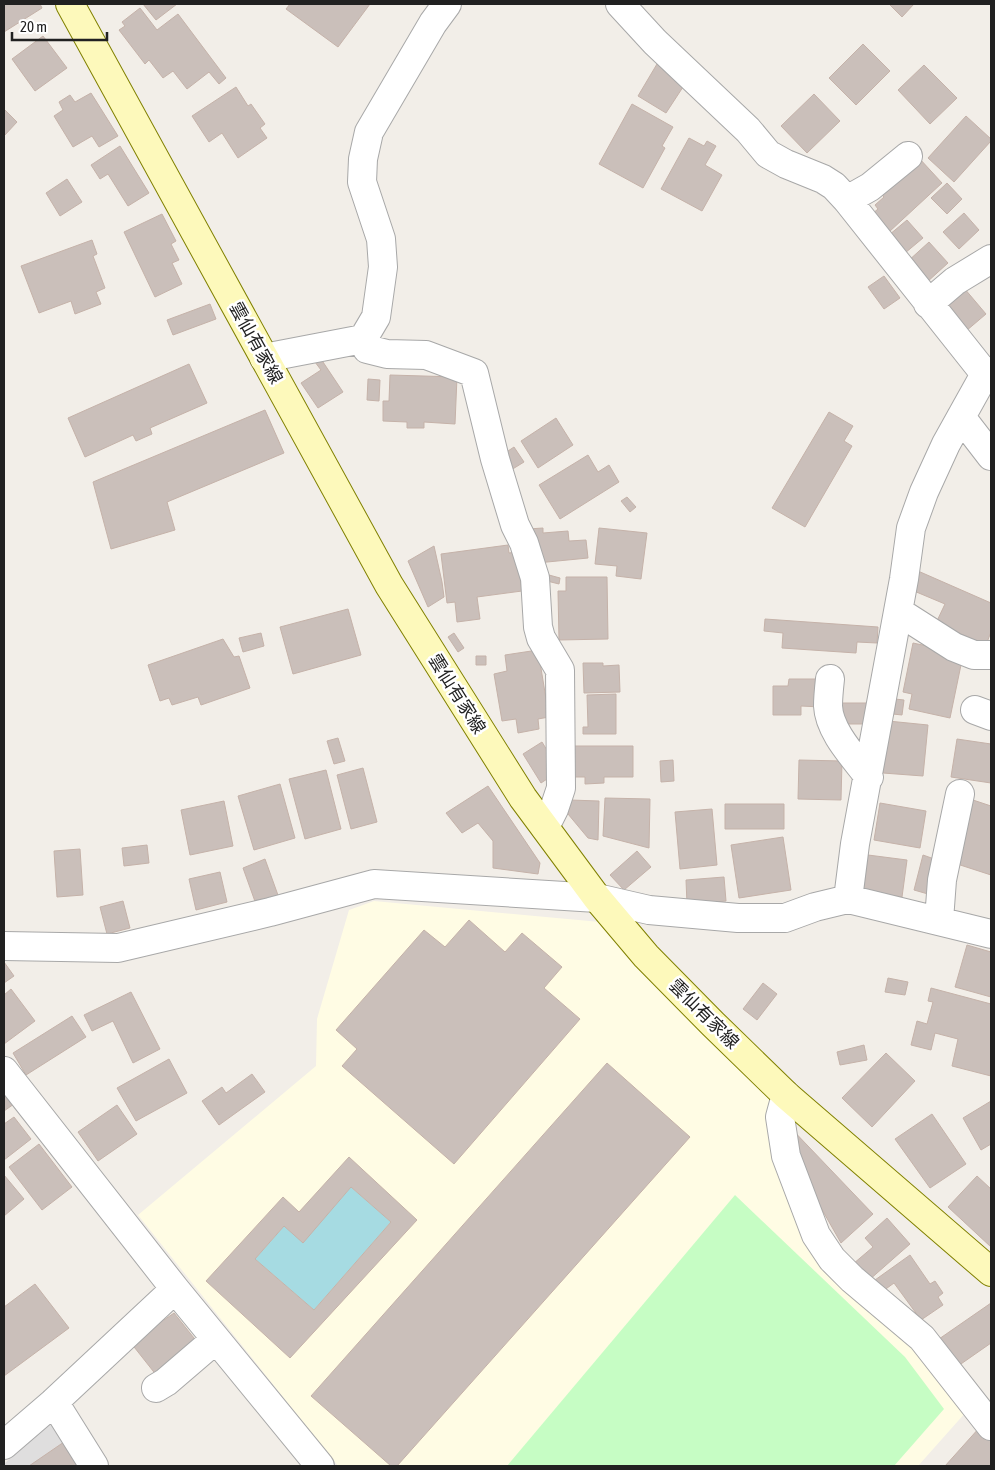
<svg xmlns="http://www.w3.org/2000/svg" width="995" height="1470" font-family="'Asap Condensed','Noto Sans JP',sans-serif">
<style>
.residential{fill:#dfdede}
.education{fill:#fffce4}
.park{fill:#c6fdc4}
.water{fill:#a6dbe2}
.building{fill:#cabfba;stroke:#c5b2a9;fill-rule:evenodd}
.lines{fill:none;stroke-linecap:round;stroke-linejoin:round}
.minor-casing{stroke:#a8a8a8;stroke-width:30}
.secondary-casing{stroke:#818100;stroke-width:30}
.minor{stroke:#fff;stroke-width:28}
.secondary{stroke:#fdf9bb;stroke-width:28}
.labels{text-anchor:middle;stroke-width:5;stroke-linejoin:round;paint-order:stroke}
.street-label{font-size:18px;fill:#212121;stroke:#fff}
</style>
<rect width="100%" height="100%" fill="#f2eee8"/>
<path class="residential" d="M53 1419 84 1466H4V1464Z"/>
<path class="education" d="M374 901 600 922 774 1103 767 1128 815 1259 913 1345 966 1412 918 1466H338L138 1215 316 1066 317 1019 349 910Z"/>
<path class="park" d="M735 1195 905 1357 944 1409 894 1466H507Z"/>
<path class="water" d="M351 1187 391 1222 314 1310 255 1259 284 1226 303 1242Z"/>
<path class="building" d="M4 4H40L42 8 4 32Z
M143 4H177L156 20Z
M290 4H370L338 47 286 9Z
M889 4H914L902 17Z
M140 8 157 30 178 14 226 78 219 84 209 72 187 89 173 71 163 78 149 60 145 64 119 30 125 26 122 22Z
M43 36 67 68 35 91 12 59Z
M863 44 890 71 856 105 829 78Z
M657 64 683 87 666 113 638 96Z
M924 65 957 98 930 124 898 90Z
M236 87 248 106 251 104 265 124 260 128 267 138 238 158 222 133 209 142 192 116Z
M91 93 118 136 99 147 92 136 73 147 54 116 63 110 59 102 70 95 75 102Z
M814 94 840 121 807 153 781 126Z
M632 104 673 127 662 146 665 148 643 188 599 164Z
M4 109 17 122 4 136Z
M966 116 991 139V141L954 182 928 158Z
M689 138 704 146 707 141 716 146 705 165 722 175 702 211 661 189Z
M120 146 149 193 128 206 108 174 100 179 91 165Z
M919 158 942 183 889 232 872 214 878 209 875 205 884 197 881 194Z
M67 179 82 202 60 216 46 193Z
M947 183 962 199 947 214 931 198Z
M964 213 979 230 959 249 943 232Z
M162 214 176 241 171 244 179 260 172 263 182 284 155 297 124 232Z
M907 220 923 238 905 253 889 235Z
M92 240 97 254 93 256 105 288 96 292 101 304 75 314 71 301 39 313 21 266Z
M929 242 948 263 926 283 907 262Z
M884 276 900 298 884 309 868 287Z
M964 288 986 314 966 331 944 306Z
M210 304 216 319 173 335 167 320Z
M321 359 343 392 318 408 301 383 321 370 315 362Z
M189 364 207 403 150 428 152 434 136 441 133 435 85 457 68 418Z
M390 375 457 377 455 424 424 422V428H407V422L383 421V401H389Z
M368 379 380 380 379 401 367 400Z
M265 410 284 453 167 502 175 530 111 549 93 482Z
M829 412 853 426 844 441 852 446 805 527 772 508Z
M556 418 573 445 538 468 521 441Z
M514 447 524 462 511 470 502 455Z
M588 455 598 472 609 465 619 482 560 519 539 485Z
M627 497 636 507 630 512 621 501Z
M543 528V533L568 531 569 541 586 540 588 558 537 563 528 529Z
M599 528 647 533 641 579 616 576 617 566 595 564Z
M508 545 509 553 517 552 522 591 477 597 480 619 457 622 455 602 447 603 441 554Z
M434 546 442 582 444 597 428 607 408 561Z
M918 571 991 603V632L986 645 936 623 945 604 914 591Z
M549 575 560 578 559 584 547 581Z
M566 577H607L608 639 559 640 558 591H566Z
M348 609 361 655 293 674 280 627Z
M765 619 878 627 877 643 857 642 856 653 782 648 783 633 764 631Z
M261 633 264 646 243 652 239 638Z
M454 633 464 648 458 652 448 637Z
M223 639 234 657 239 656 250 688 201 705 198 697 172 705 169 698 160 701 148 665Z
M913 643 946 650 962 660 950 718 909 709 912 694 903 692Z
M538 650 549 717 538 719 539 729 518 733 516 719 502 721 494 674 507 671 505 655Z
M476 656H486V665H476Z
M583 663H603V666L619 665 620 692 584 693Z
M789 679H821V707L801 706V715H773V686H788Z
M616 694V734H583V727H588L587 695Z
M895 699 904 700 902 715 893 714Z
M841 703H867V724H841Z
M888 721 928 725 923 776 883 773Z
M338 738 345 761 334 764 327 741Z
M957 739 991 744V783L951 777Z
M542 742 553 760V775L541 783 523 754Z
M567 746H633V777H604V783L585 784V777H567Z
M673 760 674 781 661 782 660 761Z
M799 760 842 761 841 800 798 799Z
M363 768 377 822 351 829 337 775Z
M326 770 341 829 305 839 289 779Z
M280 784 295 838 254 850 238 796Z
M488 786 540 863 538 874 493 868V841L478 823 462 833 446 813Z
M605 798 650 799 649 848 603 836Z
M570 800 599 801 598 840 588 838 568 814Z
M973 800 991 806V875L951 862Z
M224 801 233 846 190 855 181 810Z
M880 803 926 811 920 848 874 840Z
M725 804H784V829H725Z
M712 809 717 865 680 869 675 812Z
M783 837 791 890 739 898 731 845Z
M147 845 149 863 124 866 122 848Z
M80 849 83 895 57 897 54 851Z
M637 851 651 867 624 890 610 875Z
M868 855 907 860 902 897 863 891Z
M923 855 937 860 928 894 914 890Z
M265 859 279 898 257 907 243 868Z
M220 872 227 902 196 910 189 879Z
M724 877 726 901 687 904 686 880Z
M123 901 130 928 107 934 100 907Z
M469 920 505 952 522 933 562 967 544 988 580 1019 454 1164 342 1066 357 1049 336 1030 424 930 445 947Z
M967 945 991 952V997L955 987Z
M4 962 14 976 4 983Z
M888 978 908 982 905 995 885 992Z
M763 983 777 994 757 1020 743 1009Z
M931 988 991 1004V1076L952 1066 958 1039 935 1033 931 1050 911 1045 917 1021 927 1024 933 1002 928 1001Z
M11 989 35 1021 4 1044V995Z
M131 992 160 1049 133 1063 113 1021 92 1031 84 1015Z
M72 1016 86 1037 26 1075 13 1053Z
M864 1045 867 1060 840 1065 837 1052Z
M886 1053 915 1081 872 1127 842 1098Z
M169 1059 187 1093 136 1121 117 1088Z
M607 1063 690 1137 397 1466H391L311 1396Z
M252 1074 265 1092 219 1125 202 1101 222 1087 226 1093Z
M4 1089 14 1104 4 1111Z
M991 1101V1144L981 1150 963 1118Z
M117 1105 137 1134 98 1161 78 1132Z
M932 1114 966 1164 930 1188 895 1139Z
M14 1117 31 1139 4 1160V1124Z
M786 1123 873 1214 841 1243 791 1155Z
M39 1144 72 1187 42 1210 9 1167Z
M349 1157 417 1220 290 1358 206 1281 283 1197 299 1212ZM351 1187 391 1222 314 1310 255 1259 284 1226 303 1243Z
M4 1175 24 1199 4 1216Z
M977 1176 991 1189V1247L948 1207Z
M887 1218 910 1244 868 1281 853 1264 873 1247 865 1238Z
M910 1255 930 1284 935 1281 943 1293 938 1297 943 1305 921 1320 894 1283 883 1291 875 1280Z
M35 1284 69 1328 4 1376V1307Z
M991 1303V1343L958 1366 939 1339Z
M158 1313 164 1320 174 1313 198 1343 157 1376 127 1338Z
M980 1427 991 1442V1466H945Z
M64 1442 81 1466H29Z"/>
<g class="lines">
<defs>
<path id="minor" d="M620 4 655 42 748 130 768 154 786 164 823 179 834 186 847 200 985 374
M847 200 870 187 908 156
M928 304 955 281 991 259
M363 339 367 349 387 354 426 355 474 373 495 459 515 525 524 543 535 578 538 627 541 638 560 670 561 788 554 809 545 827
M264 358 363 339 376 317 383 267 381 239 362 182 363 159 369 132 433 23 447 4
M961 417 991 456
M898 615 907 617 954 647 974 655H991
M830 679C829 688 828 697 828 706 829 731 854 757 869 777
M975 710 991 716
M848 899 855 844 904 579 911 528 924 492 946 444 985 374 991 371
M939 920 942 880 960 794
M4 946 118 948 270 912 374 884 597 898 649 910 738 918H785L815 907 848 899 991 934
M4 1071 175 1289 320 1466
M786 1095 780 1117 786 1156 816 1235 832 1259 852 1279 922 1338 991 1426
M156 1388 166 1382 215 1340
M54 1402 94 1466
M4 1445 54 1402 175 1289"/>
<path id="secondary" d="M70 4 389 585 523 798 597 898 646 956 713 1024 786 1095 991 1272"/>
</defs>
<use href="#minor" class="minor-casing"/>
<use href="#secondary" class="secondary-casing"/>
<use href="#minor" class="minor"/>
<use href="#secondary" class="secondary"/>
</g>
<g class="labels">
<g class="street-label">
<text transform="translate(256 343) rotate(61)" y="6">雲仙有家線</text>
<text transform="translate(457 694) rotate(58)" y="6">雲仙有家線</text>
<text transform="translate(704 1014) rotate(45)" y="6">雲仙有家線</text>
</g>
</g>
<rect width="995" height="1470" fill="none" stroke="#212121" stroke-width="10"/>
<path d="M12 32v8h95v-8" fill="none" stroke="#212121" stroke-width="2.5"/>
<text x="20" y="32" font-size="15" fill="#212121" stroke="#ffffff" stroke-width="4" paint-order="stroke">20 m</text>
</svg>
